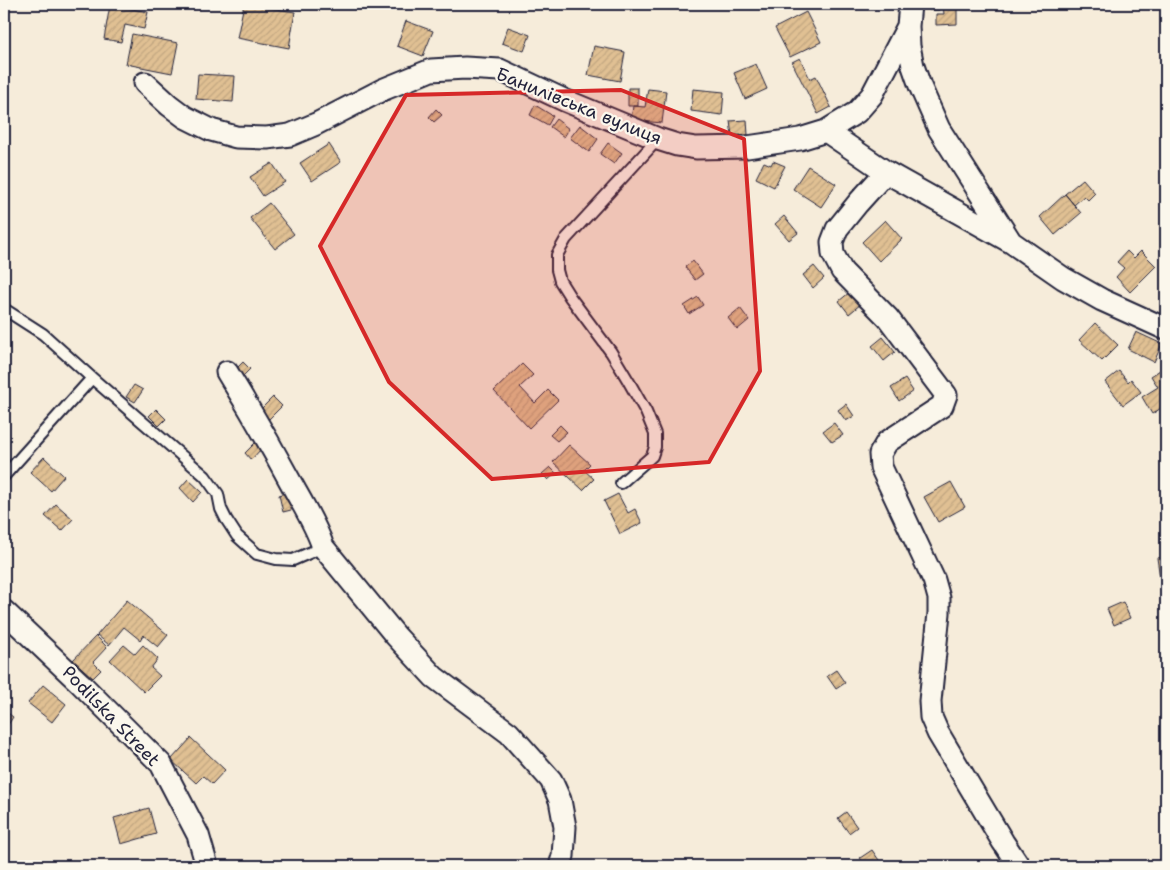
<svg xmlns="http://www.w3.org/2000/svg" width="1170" height="870" font-family="'Shantell Sans',sans-serif">
<style>
.building{fill:url(#building-hatch);stroke:#22223b}
.lines{fill:none;stroke-linecap:round;stroke-linejoin:round}
.lane-casing{stroke:#22223b;stroke-width:14}
.street-casing{stroke:#22223b;stroke-width:25}
.lane{stroke:#fbf7ec;stroke-width:10}
.street{stroke:#fbf7ec;stroke-width:21}
.marked{fill:#d62828;fill-opacity:0.2;stroke:#d62828;stroke-width:4;stroke-linejoin:round}
.labels{text-anchor:middle;stroke-width:4.5;stroke-linejoin:round;paint-order:stroke}
.street-label{font-size:18px;fill:#22223b;stroke:#fbf7ec}
</style>
<defs>
<pattern id="building-hatch" width="6" height="6" patternUnits="userSpaceOnUse" patternTransform="scale(1.25)"><rect width="6" height="6" fill="#e0c093"/><path d="M-1 1l2-2M0 6l6-6M5 7l2-2" fill="none" stroke="#c0a580"/></pattern>
</defs>
<rect width="100%" height="100%" fill="#f6ecda"/>
<filter id="ink" filterUnits="userSpaceOnUse"><feTurbulence type="fractalNoise" baseFrequency=".02" numOctaves="2"/><feDisplacementMap in="SourceGraphic" scale="10" xChannelSelector="R" yChannelSelector="G"/><feConvolveMatrix kernelMatrix="1 2 1 2 8 2 1 2 1" color-interpolation-filters="sRGB"/></filter>
<g filter="url(#ink)">
<path class="building" d="M244 4 295 12 289 48 237 38Z
M929 4H939V10H929Z
M943 4H957V24L936 25V14H944Z
M110 5 148 12 144 29 125 25 121 42 104 39Z
M806 12 821 42 790 57 775 28Z
M406 21 433 31 423 56 397 46Z
M508 27 530 35 524 51 502 43Z
M132 34 178 43 172 73 126 64Z
M594 46 625 52 620 81 588 75Z
M800 58 810 79 816 76 831 107 818 114 792 62Z
M756 64 767 89 745 99 734 73Z
M198 74 235 76 233 102 196 99Z
M628 88H638V106H628Z
M648 89 666 91 662 123 631 120 633 106 645 107Z
M693 89 724 92 722 115 691 111Z
M535 105 553 116 548 125 530 115Z
M436 109 442 115 434 122 429 117Z
M556 119 569 129 564 137 550 127Z
M747 120 748 135 732 136 730 121Z
M580 125 598 139 589 152 570 138Z
M608 143 622 153 614 164 600 154Z
M329 144 341 162 312 181 300 163Z
M773 161 785 166 774 187 756 178 764 162 771 165Z
M272 163 285 182 263 196 250 177Z
M808 166 836 184 821 207 793 189Z
M1083 179 1095 193 1088 200 1084 196 1074 205 1065 194Z
M1065 194 1081 213 1055 235 1040 217Z
M269 203 294 234 275 249 250 218Z
M784 216 798 233 789 240 775 224Z
M885 220 902 239 879 261 862 242Z
M1127 251 1134 258 1141 251 1156 266 1130 292 1116 277 1124 268 1117 262Z
M693 261 703 274 695 280 685 267Z
M814 266 824 278 813 288 803 275Z
M850 292 861 304 849 314 839 301Z
M698 297 703 305 689 314 684 306Z
M740 308 749 320 737 330 728 318Z
M1095 323 1118 345 1102 361 1079 340Z
M1136 332 1162 344 1154 362 1128 349Z
M883 337 895 352 884 361 872 346Z
M243 362 250 369 238 381 231 374Z
M522 364 533 375 520 387 535 403 548 390 558 400 529 428 494 391Z
M1166 366V405L1152 414 1142 397 1158 387 1151 376Z
M1119 371 1128 382 1131 379 1141 392 1123 405 1105 382Z
M905 379 913 391 899 401 891 388Z
M134 385 143 390 135 402 126 397Z
M273 397 282 406 268 420 259 411Z
M846 404 854 416 846 421 838 410Z
M156 409 166 419 159 426 149 416Z
M834 423 843 435 832 442 823 431Z
M560 425 567 432 557 441 550 435Z
M255 443 261 449 251 460 245 453Z
M569 445 590 464 584 470 594 479 583 490 553 462Z
M44 457 64 476 51 491 30 472Z
M550 467 556 473 548 480 542 474Z
M188 479 202 492 193 502 180 488Z
M951 482 965 507 938 522 924 497Z
M290 492 295 509 283 512 279 495Z
M618 494 628 513 635 509 642 523 620 534 604 501Z
M56 504 73 519 62 531 45 516Z
M1166 557V597L1163 598 1157 558Z
M127 600 168 635 158 647 143 635 140 640 124 627 109 645 97 635Z
M1123 602 1130 618 1114 625 1107 609Z
M96 636 107 647 93 662 101 670 93 678 73 660Z
M124 645 135 654 143 645 158 659 151 668 160 676 144 692 110 660Z
M836 670 845 683 836 689 827 676Z
M43 685 66 704 52 722 28 703Z
M4 710 13 717 4 731Z
M191 738 225 770 212 784 203 776 196 783 171 760Z
M149 808 156 834 121 844 114 818Z
M846 812 857 827 849 833 838 818Z
M872 850 883 866H872L870 863 866 866 860 858Z"/>
<g class="lines">
<defs>
<path id="lane" d="M4 309 43 334 92 378 205 476 218 494 221 509 226 519 237 536 257 554 276 559 293 560 323 547
M4 476 92 378
M621 483 652 456 655 447V434L646 412 629 382 611 352 570 297 560 281 557 270V255L566 239 658 139"/>
<path id="street" d="M910 4 908 26 909 46 913 66 920 86 939 129 1011 242 1063 278 1102 300 1166 329
M145 83 169 105 185 117 211 130 236 137 267 138 290 135 316 124 382 90 431 70 465 68 500 70 564 100 658 139 677 145 696 148 747 147 800 139 826 131 886 172 1011 242
M826 131 857 112 872 95 908 26
M886 172 858 203 837 229 832 242 833 254 842 271 888 318 946 395 942 406 887 442 880 454 881 467 934 580 939 598V613L930 701 931 717 938 733 1003 842 1019 866
M227 372C251 411 274 451 296 492 306 510 317 528 323 547L396 636 434 677 509 733 551 780 560 800 565 827 563 856 560 866
M4 611 80 683 161 764 198 835 207 866"/>
</defs>
<use href="#lane" class="lane-casing"/>
<use href="#street" class="street-casing"/>
<use href="#lane" class="lane"/>
<use href="#street" class="street"/>
</g>
</g>
<path class="marked" d="M621 90 744 139 760 371 709 462 492 479 389 382 320 246 406 95Z"/>
<g class="labels">
<g class="street-label">
<text transform="translate(579 106) rotate(22)" y="6">Банилівська вулиця</text>
<text transform="translate(111 716) rotate(46)" y="6">Podilska Street</text>
</g>
</g>
<rect width="1170" height="870" fill="none" stroke="#fbf7ec" stroke-width="20"/>
<rect x="10" y="10" width="1150" height="850" fill="none" stroke="#22223b" stroke-width="2" filter="url(#ink)"/>
</svg>
